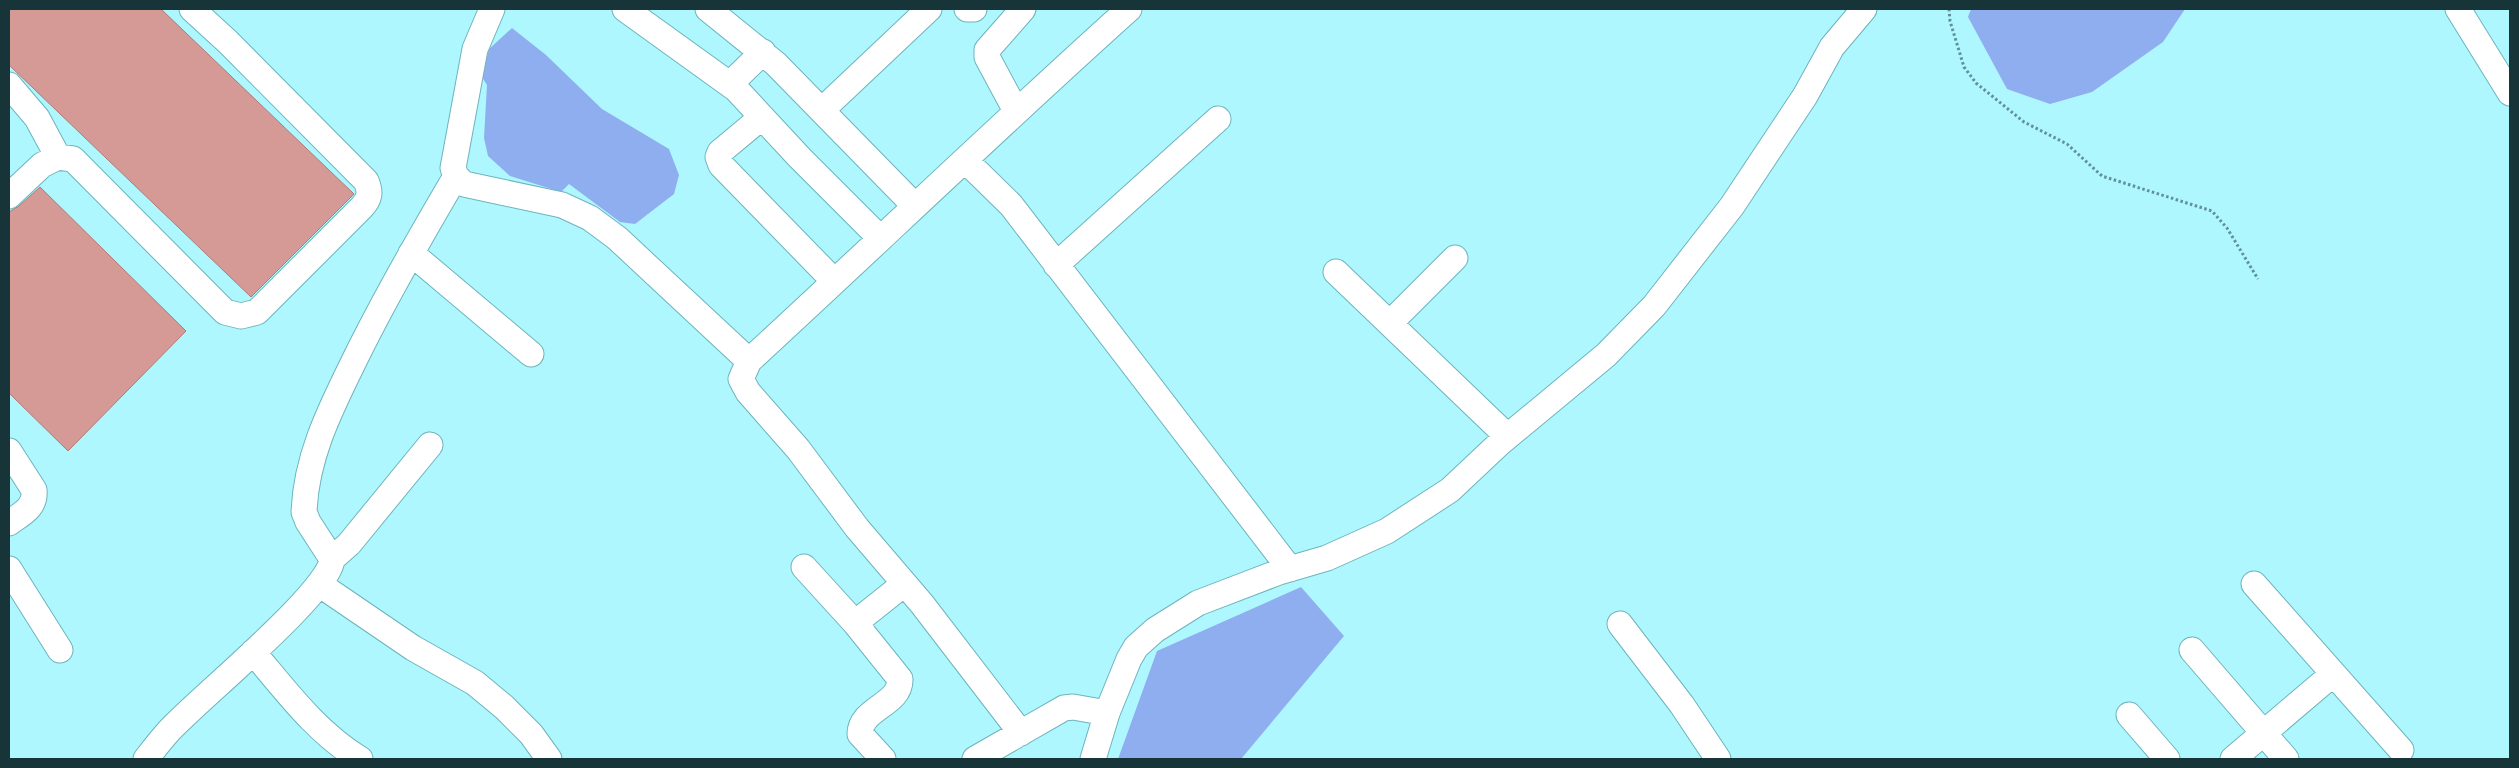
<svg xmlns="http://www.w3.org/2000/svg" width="2519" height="768" font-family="Merriweather,serif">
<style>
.water{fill:#8faef0}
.building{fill:#d59a95;stroke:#b27975}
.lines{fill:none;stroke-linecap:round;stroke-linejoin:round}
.minor-casing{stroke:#6db4bc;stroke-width:27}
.path{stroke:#5f9197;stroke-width:3;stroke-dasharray:2.5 2.5;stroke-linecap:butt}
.minor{stroke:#fff;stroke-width:25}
</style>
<rect width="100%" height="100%" fill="#aff7ff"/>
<path class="water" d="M1971 9H2185L2163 42 2092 92 2050 104 2007 89 1968 17Z
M512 28 546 55 602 109 669 149 679 175 674 194 635 224 620 222 569 184 561 192 510 176 488 156 484 138 487 85 482 77 489 49Z
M1301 587 1344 636 1241 759H1118L1157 651Z"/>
<path class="building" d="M9 9H161L354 194 251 297 9 65Z
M40 187 186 331 68 451 9 393V212L19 206Z"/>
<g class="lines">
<defs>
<path id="minor" d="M492 9 475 49 453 168 456 176 464 184 562 205 590 218 617 238 749 361
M625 9 736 89 800 158 880 238
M708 9 776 64 915 206
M967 9H974
M2458 9 2510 93
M730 84 763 52
M9 85 37 118 58 157
M822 110 929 9
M1016 111 987 57V50L1023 9
M762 117 720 152 718 157 721 165 834 281
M966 161 1011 205 1290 569
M9 196 42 165 58 157 73 159 225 312 241 316 257 312 361 208C370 199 371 192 366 181L228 42 192 9
M411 253 531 354
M1056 265 1218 119
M1336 272 1507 436
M1391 322 1455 258
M9 451 34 490C36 508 21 514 9 523
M332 559 349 544 430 445
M804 567 855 623 900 679C901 705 860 708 860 734L883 759
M9 569 60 650
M319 584 413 648 475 683 504 707 531 734 549 759
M2254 584 2401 750
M855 623 904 584
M1620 624 1682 705 1718 759
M2192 650 2286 759
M253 652C286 691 316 732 360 759
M2129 715 2167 759
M1021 733 922 604 857 528 798 449 748 392 741 379 749 361C876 244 1001 124 1129 9
M146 759C153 750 160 741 168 732 196 701 331 591 332 559L308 522 304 512C306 456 331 408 355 359 386 296 420 237 456 176
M975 759 1064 708 1073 707 1107 713
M1093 759 1107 713 1129 659 1136 647 1155 630 1198 603 1279 572 1327 558 1387 531 1450 490 1501 442 1606 355 1654 306 1732 206 1805 96 1832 47 1864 9
M2233 759 2333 674"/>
</defs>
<use href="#minor" class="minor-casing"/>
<path class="path" d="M1949 9 1950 21 1964 67 1976 83 2024 122 2067 144 2102 176 2212 211 2227 228 2258 279"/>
<use href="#minor" class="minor"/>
</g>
<rect width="2519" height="768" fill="none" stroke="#173538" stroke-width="20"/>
</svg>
